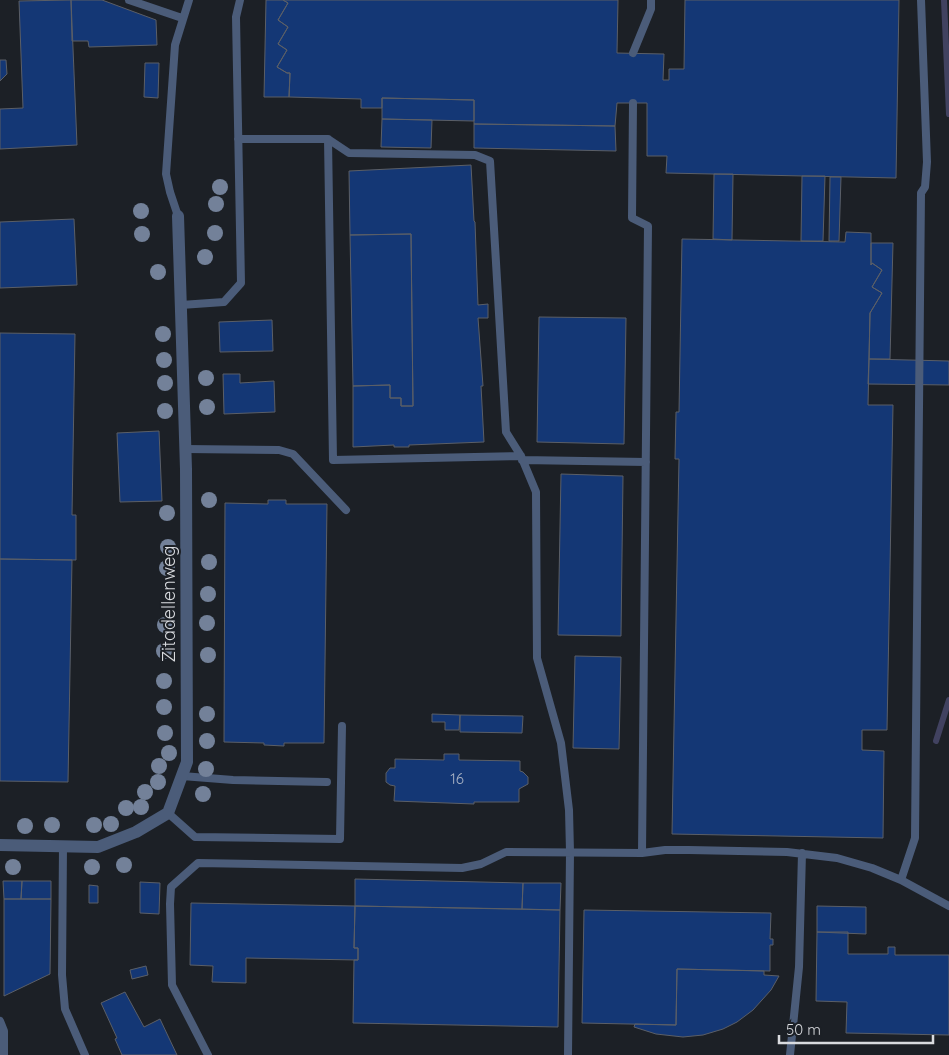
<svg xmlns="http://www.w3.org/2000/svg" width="949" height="1055" font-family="Quicksand,sans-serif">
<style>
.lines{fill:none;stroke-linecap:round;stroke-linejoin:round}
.stream{stroke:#414260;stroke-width:6}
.building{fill:#143775;stroke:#5b5f67}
.lane{stroke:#4b5c79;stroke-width:8}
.street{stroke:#4b5c79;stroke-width:12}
.tree{fill:#738199}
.labels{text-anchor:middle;stroke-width:4;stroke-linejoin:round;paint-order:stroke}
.number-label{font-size:15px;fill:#a8b2c4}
.street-label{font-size:18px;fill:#d9dbdf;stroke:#1c2026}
</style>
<rect width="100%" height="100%" fill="#1c2026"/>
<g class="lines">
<path class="stream" d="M944 0 949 114
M936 741 949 700"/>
</g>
<path class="building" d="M71 0 77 145 0 149V109L23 108 19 1Z
M71 0H102L156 20 157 45 89 47 88 41H72Z
M266 0H283L288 3 278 20 288 27 278 44 287 50 277 67 287 73H290L289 97H264Z
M283 0H618L617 53 664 54 663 80H669V69H684L685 0H899L896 178 666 173 667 156H647V103H617L615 126 474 124V100L382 98V108H361V99L289 97 290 73H287L277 67 287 50 278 44 288 27 278 20 288 3Z
M0 60H6L7 74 0 81Z
M145 63H159L158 98 144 97Z
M382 98 474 100V121L382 119Z
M382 119 432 120 431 148 381 147Z
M474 124 615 126 616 151 474 148Z
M471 165 474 221 475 222 478 305 488 304V318H478L483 386H481L484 442 409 445V447H394V445L353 447V386L390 385V398H401V406H413L411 234 350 235 349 171Z
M714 174H733L732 240 713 239Z
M802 176H825L823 241H801Z
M830 177H841L839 241H829Z
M74 219 77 285 0 288V222Z
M846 232 871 233V265L872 263 882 270 872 287 882 293 870 313 868 405H893L887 730H862V750L884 751 883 838 672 834 679 459H675L676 412H679L682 239 845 242Z
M411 234 413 406H401V398H390V385L353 386 350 235Z
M871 243H893L890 359H869L870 313 882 293 872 287 882 270 872 263 871 265Z
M539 317 626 318 624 444 537 442Z
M272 320 273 351 220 352 219 322Z
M0 333 75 334 72 515H76V560L0 559Z
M869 359 949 361V385L868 384Z
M223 374H240V383L274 381 275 412 224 414Z
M159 431 162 501 120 502 117 433Z
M561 474 623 476 621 636 558 635Z
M268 500H286V504H327L324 743H284V746L264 745V743L224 742 225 503 268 504Z
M0 559 72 560 68 782 0 781Z
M575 656 621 657 619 749 573 748Z
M432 714 460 715 459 730H445V722H432Z
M460 715 523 716 522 733 460 732Z
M444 754H459V760L520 761V771L523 772 528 777V784L519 789V802H474V804L394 801 395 786 390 785 386 782V773L390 768H395V759L444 760Z
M355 879 523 883 522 909 355 906Z
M3 881H22L21 899H4Z
M22 881H51V899H21Z
M140 882 160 883 159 914 140 913Z
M523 883H561L560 910 522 909Z
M89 885 98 886V903H89Z
M4 899H51L50 974 4 996Z
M191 903 355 906 354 948H358V960L246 958V983L212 982 213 966 190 965Z
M355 906 560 910 558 1027 353 1023 354 960H358V948H354Z
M817 906 866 907V934L817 932Z
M584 910 771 913 770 939H773V945H770V971L677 969 676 1025 582 1023Z
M817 932H848V954H888V947H895V955H949V1035L846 1033 847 1002 816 1001Z
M146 966 148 975 132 979 130 970Z
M677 969 764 971V975L779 976 771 990 753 1010 737 1022 723 1029 703 1035 683 1037 656 1034 634 1027 635 1024 676 1025Z
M125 992 144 1027 160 1019 177 1055H122L115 1039 117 1038 101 1003Z"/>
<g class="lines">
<path class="lane" d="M129 0 182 18
M633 53 651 9V0
M633 103 632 218 648 226 642 853
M238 139H328L349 153 475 155 490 161 506 432 521 456 536 492 537 658 561 743 569 810 570 852 568 1055
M328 139 333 460 521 456
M178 216 170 192 166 174 175 45 189 0
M181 305 224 302 241 283 236 17 240 0
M185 449 279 450 293 454 346 510
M522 460 646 462
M182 776 233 780 327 782
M168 813 195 837 340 839 342 726
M63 846 62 975 65 1009 85 1055
M901 880 915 838 921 193 925 187 927 162 921 0
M0 1021 4 1031V1055
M208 1055 172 985 170 904 171 887 198 863 462 868 481 864 506 852 642 853 665 850H689L787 852 837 858 872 868 901 880 949 906
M790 1055 799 967 802 853"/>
<path class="street" d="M0 845 98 847 136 832 168 813 187 762 186 469 178 216"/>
</g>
<g class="tree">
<circle cx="220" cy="187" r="8"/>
<circle cx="216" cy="204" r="8"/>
<circle cx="141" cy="211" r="8"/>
<circle cx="215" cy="233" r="8"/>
<circle cx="142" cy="234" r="8"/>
<circle cx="205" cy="257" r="8"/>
<circle cx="158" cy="272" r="8"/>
<circle cx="163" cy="334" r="8"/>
<circle cx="164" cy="360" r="8"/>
<circle cx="206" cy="378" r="8"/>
<circle cx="165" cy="383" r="8"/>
<circle cx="207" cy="407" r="8"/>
<circle cx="165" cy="411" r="8"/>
<circle cx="209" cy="500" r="8"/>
<circle cx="167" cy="513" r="8"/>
<circle cx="168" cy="547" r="8"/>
<circle cx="209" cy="562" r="8"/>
<circle cx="167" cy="568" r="8"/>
<circle cx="208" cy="594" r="8"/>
<circle cx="207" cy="623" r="8"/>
<circle cx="165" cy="625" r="8"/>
<circle cx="164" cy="651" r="8"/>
<circle cx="208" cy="655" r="8"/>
<circle cx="164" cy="681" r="8"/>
<circle cx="164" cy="707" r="8"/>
<circle cx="207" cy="714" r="8"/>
<circle cx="165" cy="733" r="8"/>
<circle cx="207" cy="741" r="8"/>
<circle cx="169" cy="753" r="8"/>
<circle cx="159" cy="766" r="8"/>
<circle cx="206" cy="769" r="8"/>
<circle cx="158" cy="782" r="8"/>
<circle cx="145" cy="792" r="8"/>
<circle cx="203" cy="794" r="8"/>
<circle cx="141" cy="807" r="8"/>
<circle cx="126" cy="808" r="8"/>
<circle cx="111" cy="824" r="8"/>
<circle cx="52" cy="825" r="8"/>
<circle cx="94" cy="825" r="8"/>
<circle cx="25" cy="826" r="8"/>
<circle cx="124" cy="865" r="8"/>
<circle cx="13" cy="867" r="8"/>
<circle cx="92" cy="867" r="8"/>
</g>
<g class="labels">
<g class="number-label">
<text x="457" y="784">16</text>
</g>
<g class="street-label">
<text transform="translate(169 604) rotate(-90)" y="6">Zitadellenweg</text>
</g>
</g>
<path d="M779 1035v8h154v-8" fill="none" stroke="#d9dbdf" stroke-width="2.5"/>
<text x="786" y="1035" font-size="15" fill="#d9dbdf" stroke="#1c2026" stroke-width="4" paint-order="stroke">50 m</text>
</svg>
